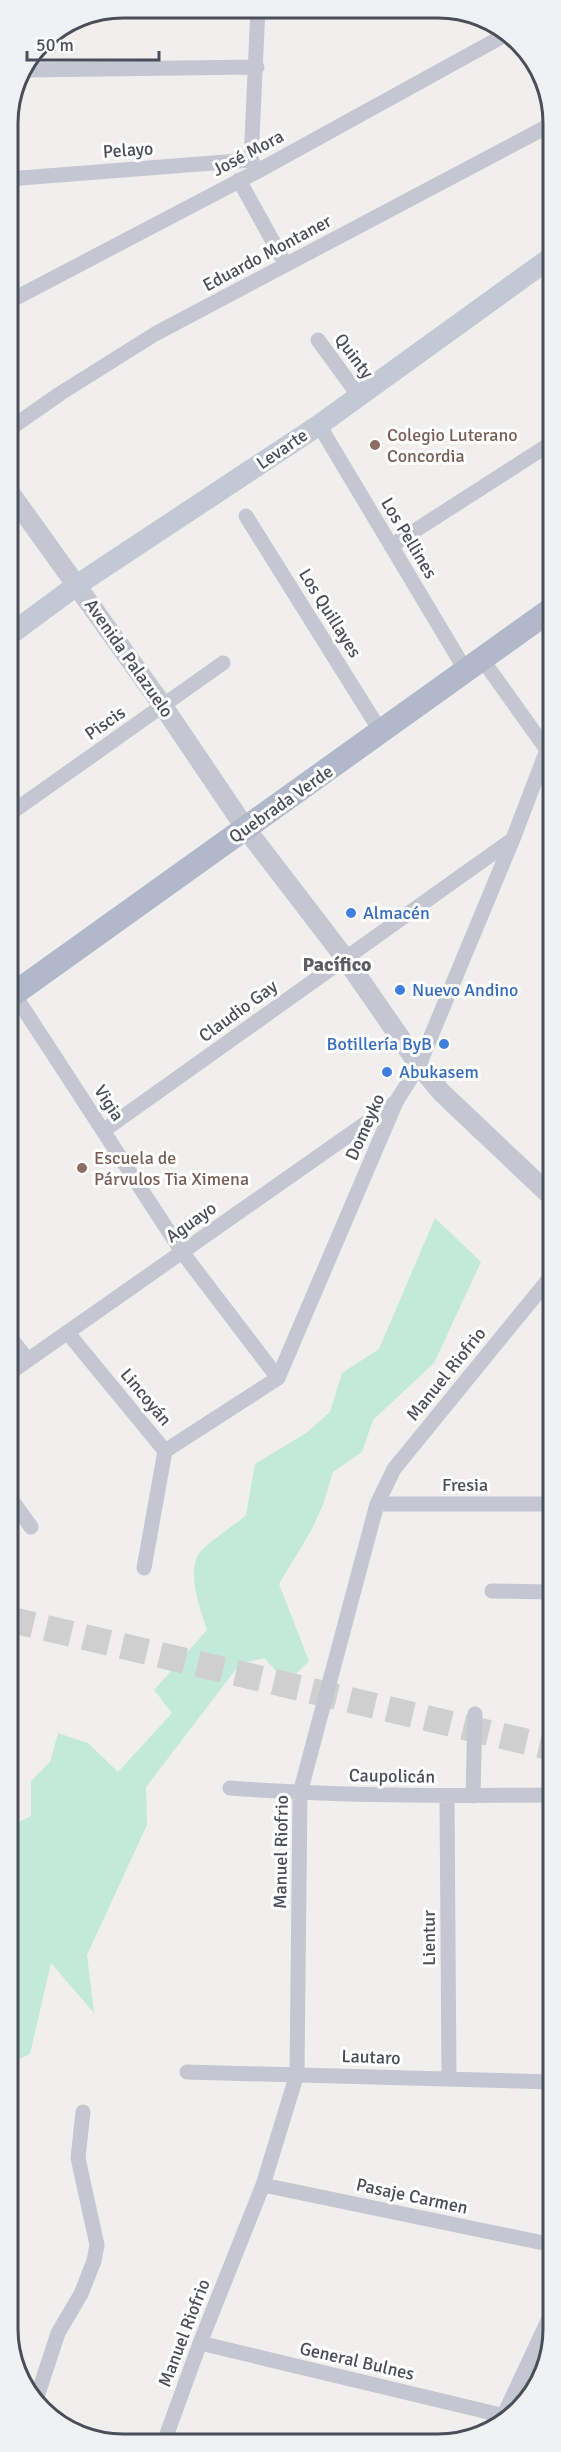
<svg xmlns="http://www.w3.org/2000/svg" width="561" height="2452" font-family="Signika,sans-serif">
<style>
.green{fill:#c2e9da}
.lines{fill:none;stroke-linecap:round;stroke-linejoin:round}
.trunk-tunnel{stroke:#cfcfd0;stroke-width:26;stroke-dasharray:26 13;stroke-linecap:butt}
.minor{stroke:#c4c7d2;stroke-width:15}
.tertiary{stroke:#c4c7d2;stroke-width:20}
.secondary{stroke:#c3c8d5;stroke-width:21}
.primary{stroke:#b1b8ca;stroke-width:24}
.education-dot{fill:#8d6e63;stroke:#fff;stroke-width:2}
.shop-dot{fill:#3f7fe0;stroke:#fff;stroke-width:2}
.labels{text-anchor:middle;stroke-width:6;stroke-linejoin:round;paint-order:stroke}
.street-label{font-size:18px;fill:#494e59;stroke:#fff}
.education-label{font-size:18px;fill:#785e54;stroke:#fff;text-anchor:start}
.shop-label{font-size:18px;fill:#366cbe;stroke:#fff;text-anchor:start}
.neighbourhood-label{font-size:20px;font-weight:bold;fill:#5c5d62;stroke:#fff}
.rim{fill:none;stroke:#494e59;stroke-width:3}
</style>
<rect width="100%" height="100%" fill="#f1efee"/>
<path class="green" d="M435 1218 481 1262 434 1363 373 1420 362 1452 333 1472 323 1505 311 1531 279 1584 309 1661 287 1683 264 1658 240 1664 146 1787 147 1825 87 1955 94 2013 51 1963 30 2054 8 2064V1827L31 1816V1781L50 1762 58 1733 88 1743 118 1772 172 1713 154 1690 207 1630C201 1611 184 1568 202 1550 213 1538 233 1527 246 1515L255 1464 306 1433 330 1412 342 1373 379 1349Z"/>
<g class="lines">
<path class="trunk-tunnel" d="M8 1619 553 1748"/>
<path class="minor" d="M28 70 257 67
M255 166 251 160 258 8
M8 179 251 160
M239 180 286 265
M8 302 258 171 505 35
M318 340 359 396
M319 425 466 671
M8 430 61 393 155 334 552 124
M246 516 381 732
M391 546 553 442
M482 659 547 750
M8 815 223 663
M14 994 182 1252 278 1378
M103 1131 513 839
M67 1332 165 1451 144 1568
M8 1335 28 1360
M8 1374 396 1102
M165 1451 278 1378 396 1102 419 1065 513 839 553 734
M8 1495 31 1527
M377 1504H553
M492 1591 553 1592
M230 1788C338 1796 445 1796 553 1795
M473 1796 475 1714
M447 1797 449 2078
M187 2072 553 2082
M263 2185 553 2245
M200 2343 505 2416
M35 2403 58 2333 81 2294 94 2261 97 2245 78 2158 83 2112
M503 2417 553 2310
M164 2442 200 2343 263 2185 297 2074 300 1793 377 1504 394 1469 553 1274"/>
<path class="tertiary" d="M8 490 163 706 246 829 345 958 419 1065 441 1092 553 1198"/>
<path class="secondary" d="M8 636 77 585 319 425 553 256"/>
<path class="primary" d="M8 998 553 608"/>
</g>
<g class="education-dot">
<circle cx="375" cy="445" r="6"/>
<circle cx="82" cy="1168" r="6"/>
</g>
<g class="shop-dot">
<circle cx="351" cy="913" r="6"/>
<circle cx="400" cy="990" r="6"/>
<circle cx="444" cy="1044" r="6"/>
<circle cx="387" cy="1072" r="6"/>
</g>
<g class="labels">
<g class="street-label">
<text transform="translate(128 150) rotate(-4)" y="6">Pelayo</text>
<text transform="translate(248 153) rotate(-28)" y="6">José Mora</text>
<text transform="translate(267 253) rotate(-28)" y="6">Eduardo Montaner</text>
<text transform="translate(354 356) rotate(53)" y="6">Quinty</text>
<text transform="translate(282 449) rotate(-34)" y="6">Levarte</text>
<text transform="translate(409 538) rotate(59)" y="6">Los Pellines</text>
<text transform="translate(330 613) rotate(58)" y="6">Los Quillayes</text>
<text transform="translate(129 658) rotate(55)" y="6">Avenida Palazuelo</text>
<text transform="translate(105 723) rotate(-35)" y="6">Piscis</text>
<text transform="translate(281 804) rotate(-35)" y="6">Quebrada Verde</text>
<text transform="translate(238 1011) rotate(-36)" y="6">Claudio Gay</text>
<text transform="translate(109 1103) rotate(57)" y="6">Vigia</text>
<text transform="translate(365 1127) rotate(-66)" y="6">Domeyko</text>
<text transform="translate(191 1222) rotate(-35)" y="6">Aguayo</text>
<text transform="translate(446 1374) rotate(-51)" y="6">Manuel Riofrio</text>
<text transform="translate(146 1397) rotate(50)" y="6">Lincoyán</text>
<text x="465" y="1491">Fresia</text>
<text transform="translate(392 1776) rotate(1)" y="6">Caupolicán</text>
<text transform="translate(281 1852) rotate(-89)" y="6">Manuel Riofrio</text>
<text transform="translate(429 1938) rotate(-90)" y="6">Lientur</text>
<text transform="translate(371 2057) rotate(2)" y="6">Lautaro</text>
<text transform="translate(412 2196) rotate(12)" y="6">Pasaje Carmen</text>
<text transform="translate(184 2333) rotate(-69)" y="6">Manuel Riofrio</text>
<text transform="translate(357 2361) rotate(13)" y="6">General Bulnes</text>
</g>
<g class="education-label">
<text x="387" y="441">Colegio Luterano<tspan x="387" dy="21">Concordia</tspan></text>
<text x="94" y="1164">Escuela de<tspan x="94" dy="21">Párvulos Tia Ximena</tspan></text>
</g>
<g class="shop-label">
<text x="363" y="919">Almacén</text>
<text x="412" y="996">Nuevo Andino</text>
<text x="432" y="1050" text-anchor="end">Botillería ByB</text>
<text x="399" y="1078">Abukasem</text>
</g>
<g class="neighbourhood-label">
<text x="337" y="971">Pacífico</text>
</g>
</g>
<path d="M0 0H561V2452H0ZM123 18H438A105 105 0 0 1 543 123V2329A105 105 0 0 1 438 2434H123A105 105 0 0 1 18 2329V123A105 105 0 0 1 123 18Z" fill="#f0f1f2" fill-rule="evenodd"/>
<path class="rim" d="M123 18H438A105 105 0 0 1 543 123V2329A105 105 0 0 1 438 2434H123A105 105 0 0 1 18 2329V123A105 105 0 0 1 123 18Z"/>
<path d="M27 51v9h132v-9" fill="none" stroke="#494e59" stroke-width="3"/>
<text x="36" y="51" font-size="18" fill="#494e59" stroke="#ffffff" stroke-width="4.5" paint-order="stroke">50 m</text>
</svg>
